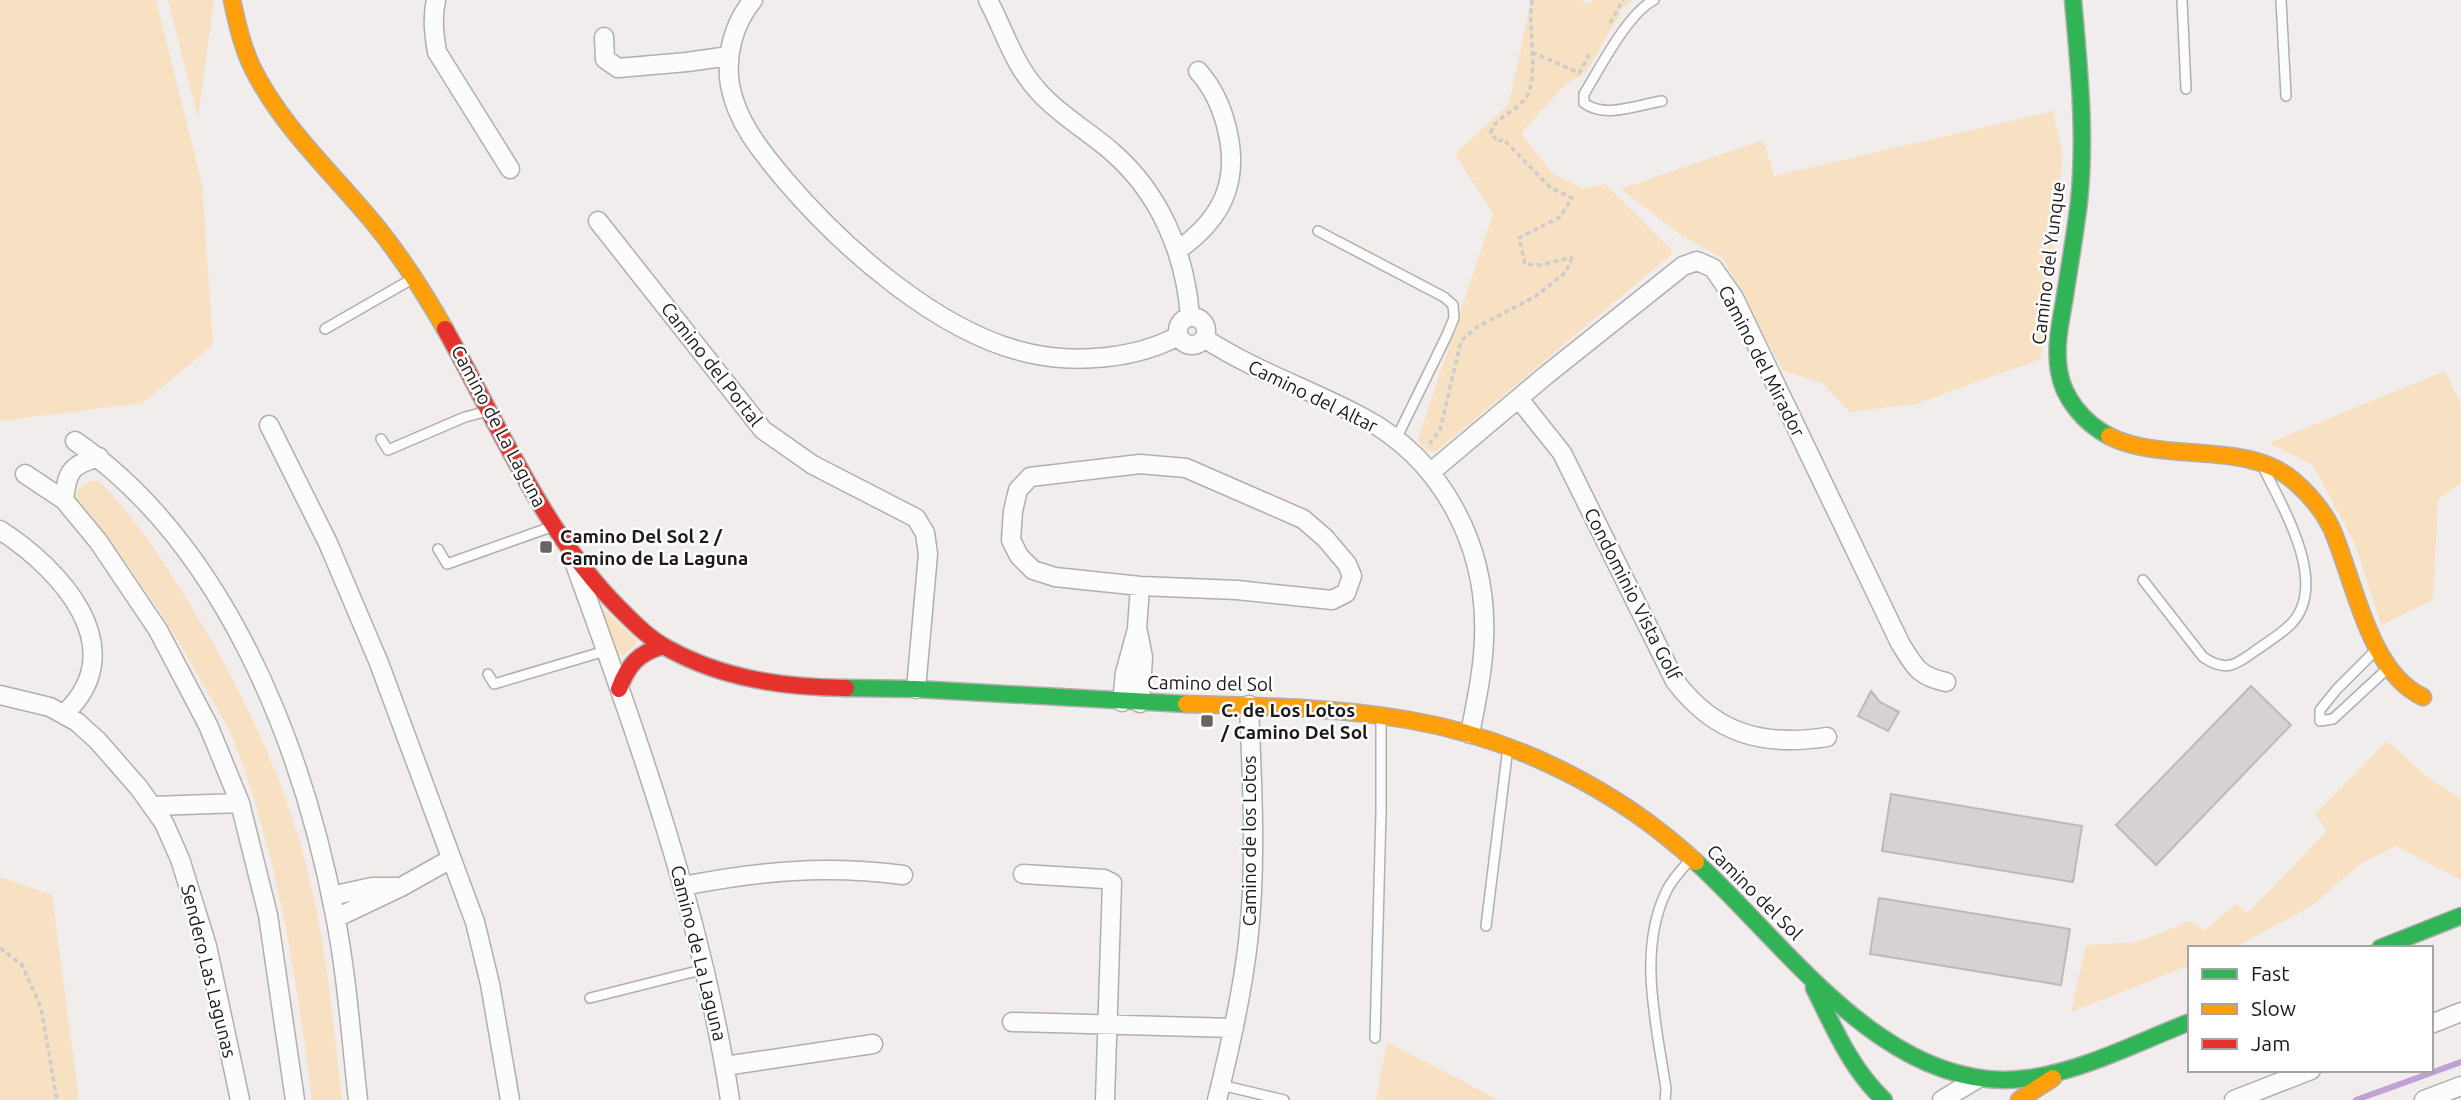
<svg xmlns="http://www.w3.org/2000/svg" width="2461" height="1100" font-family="Ubuntu,sans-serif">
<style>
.green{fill:#f7e1c2}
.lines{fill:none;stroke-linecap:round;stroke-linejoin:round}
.stream{stroke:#bfa1d3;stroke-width:6}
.building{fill:#d6d2d3;stroke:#bcb9b9;stroke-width:2}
.lane-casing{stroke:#b1aeae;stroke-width:12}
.street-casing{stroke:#b1aeae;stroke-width:21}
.fast-casing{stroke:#b1aeae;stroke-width:19}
.slow-casing{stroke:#b1aeae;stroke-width:19}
.jam-casing{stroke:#b1aeae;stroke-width:19}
.path{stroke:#cdcccc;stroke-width:3.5;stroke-dasharray:5 3.5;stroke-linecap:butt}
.lane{stroke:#fdfcfc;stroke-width:9}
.street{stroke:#fdfcfc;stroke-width:18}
.fast{stroke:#30b455;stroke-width:16}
.slow{stroke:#ff9f0a;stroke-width:16}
.jam{stroke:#e5322d;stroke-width:16}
.poi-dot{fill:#676464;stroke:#fff;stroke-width:2.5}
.labels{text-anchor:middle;stroke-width:5;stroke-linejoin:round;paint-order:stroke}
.street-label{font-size:19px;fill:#1d1a1a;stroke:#fff}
.poi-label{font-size:19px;font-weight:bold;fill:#1d1a1a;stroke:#fff;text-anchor:start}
</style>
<rect width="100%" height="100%" fill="#f1eded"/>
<path class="green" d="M0 0H156L202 183 213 345 143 403 0 421Z
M168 0H214L198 118Z
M1531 0H1579L1590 4 1592 0H1633L1618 12 1620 14 1585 74 1566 84 1521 133 1552 173 1583 189 1605 184 1674 252 1437 451H1429L1417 442 1493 214 1455 154 1509 104Z
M2053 111 2063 156 2041 359 1915 404 1850 412 1822 383 1783 371 1723 258 1682 236 1621 189 1763 140 1774 176Z
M2445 371 2461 404V483L2438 500 2433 600 2381 625 2356 546 2313 465 2269 443Z
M90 481H99C134 516 161 558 187 600 242 689 290 787 312 890 328 959 334 1030 342 1100H312C297 979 278 858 235 744 228 724 215 706 205 688 168 621 127 558 75 502L78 490Z
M599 605 637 640 636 644 624 656 617 653Z
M2387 741 2431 780 2461 798V880L2396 846 2361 863 2313 905 2234 948H2190V965L2071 1012 2086 945 2137 942 2190 921 2204 931 2236 904 2248 913 2327 831 2315 814Z
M0 877 52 895 79 1100H0Z
M1387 1042 1499 1100H1376Z"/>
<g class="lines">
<path class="stream" d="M2356 1100 2461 1062"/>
</g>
<path class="building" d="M2251 686 2291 725 2156 865 2116 825Z
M1871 691 1880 702 1899 712 1888 731 1858 716Z
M1891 794 2082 826 2073 882 1882 851Z
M1879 898 2070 929 2061 985 1870 954Z"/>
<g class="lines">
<defs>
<path id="lane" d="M1654 0C1628 13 1600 68 1584 94V103C1605 119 1637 105 1662 101
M2182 0 2186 89
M2281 0 2286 96
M1318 231 1444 297 1453 305 1454 318 1446 337 1396 439
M325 329 412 279
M381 439 388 450 465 417 488 411
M438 549 447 564 551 527
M2143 580 2203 657C2225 672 2235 666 2255 651 2266 643 2280 635 2290 625 2330 586 2284 510 2265 471
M2376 650 2337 689 2320 710V721L2333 719 2386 670
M488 674 494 684 605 651
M1486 926 1508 747
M590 998 705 969
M1375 1038 1381 812V717
M1221 1085 1284 1100
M1665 1100 1666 1089C1657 1027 1637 952 1666 892 1671 880 1683 869 1691 858"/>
<path id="street" d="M436 0C432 18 434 34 437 52L510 169
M753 0C734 23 725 55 730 85 737 123 761 151 785 180 843 248 939 333 1028 353 1075 364 1136 359 1178 336
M988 0C1005 32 1014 66 1040 93 1061 116 1088 131 1111 151 1160 193 1185 253 1190 316
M604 37 605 59 618 68 687 62 729 56
M598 221 763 430 813 465 916 518 925 533 928 554 916 689
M1178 250C1222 219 1240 182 1227 129 1222 107 1213 88 1198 71
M1178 331a14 14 0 1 1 28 0a14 14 0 1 1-28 0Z
M1204 338C1254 371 1310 389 1362 417 1443 460 1488 547 1484 639 1483 671 1476 702 1470 734
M1519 399 1562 453 1675 681C1715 734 1763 747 1827 737
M269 425 328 543 379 663 475 922 490 984 510 1100
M75 441C224 544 302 743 335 915 347 976 351 1038 358 1100
M1140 464 1186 468 1303 519 1325 538 1347 564 1352 576 1346 593 1332 600 1237 590 1140 586 1055 577 1033 570 1019 556 1011 540 1013 511 1018 490 1030 477Z
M1431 472 1545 376 1683 266 1697 261 1713 268 1734 298 1900 643C1915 667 1918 676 1946 682
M25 474 64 500 98 541 158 630 208 725 240 803 268 915 295 1100
M64 500C67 471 71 465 99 457
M0 530C59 568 135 648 64 714
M576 567C639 741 702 916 730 1100
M1138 632 1143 657 1140 703
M0 695 50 707 77 722 98 741 139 788 164 823 180 859 207 946 240 1100
M1122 702 1125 673 1137 629 1140 586
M154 806 240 803
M1023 874 1104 879 1112 883 1105 1100
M683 886C761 871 824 865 903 875
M331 896 372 887H396
M336 918 401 887 451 859
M1012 1022 1234 1028
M2431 1024 2461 1012
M725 1066 873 1044
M1217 1100C1230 1048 1242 995 1248 942 1257 863 1252 783 1249 705
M1942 1100 1977 1079
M2234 1100 2311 1070
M2424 1100 2461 1086"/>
<path id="fast" d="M2073 0C2079 67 2086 134 2079 202 2075 235 2069 269 2064 302 2060 324 2055 348 2059 371 2063 398 2084 423 2109 436
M846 688 916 689 1186 704
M1696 862C1787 945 1890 1099 2030 1078 2085 1070 2138 1042 2190 1022
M2380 948 2461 916
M1814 988C1834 1028 1851 1069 1884 1100"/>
<path id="slow" d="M232 0C237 23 242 46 252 67 282 128 334 174 377 227 403 259 425 294 445 329
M2109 436C2163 464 2246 439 2294 481 2309 494 2322 509 2331 527 2354 578 2368 672 2423 697
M1186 704C1260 706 1335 707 1409 720 1514 738 1617 789 1696 862
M2019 1100 2053 1078"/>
<path id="jam" d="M445 329C499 425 543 533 622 611 636 625 650 639 667 648 723 679 783 687 846 688
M619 689C628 665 638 653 663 646"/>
</defs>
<use href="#lane" class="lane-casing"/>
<use href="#street" class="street-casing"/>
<use href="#fast" class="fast-casing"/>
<use href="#slow" class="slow-casing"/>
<use href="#jam" class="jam-casing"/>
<path class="path" d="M1532 0C1528 30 1537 59 1530 89 1525 110 1494 115 1491 133L1498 142 1503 139 1551 188 1572 198 1560 217 1519 238 1525 264 1541 265 1572 257
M1610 23 1623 0
M1532 52 1579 73 1590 53
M1429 444 1440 430 1461 341 1477 327 1536 296 1566 272 1572 257
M0 948 22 965 41 1008 57 1100"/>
<use href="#lane" class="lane"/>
<use href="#street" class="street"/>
<use href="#fast" class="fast"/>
<use href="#slow" class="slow"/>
<use href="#jam" class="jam"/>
</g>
<g class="poi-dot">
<rect x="539" y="540" width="14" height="14" rx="3.5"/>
<rect x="1200" y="714" width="14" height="14" rx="3.5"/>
</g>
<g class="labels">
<g class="street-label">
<text transform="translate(2048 263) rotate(-83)" y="7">Camino del Yunque</text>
<text transform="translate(1762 361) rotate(63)" y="7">Camino del Mirador</text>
<text transform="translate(712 364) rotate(52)" y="7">Camino del Portal</text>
<text transform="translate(1313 396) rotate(26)" y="7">Camino del Altar</text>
<text transform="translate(499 426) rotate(62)" y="7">Camino de La Laguna</text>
<text transform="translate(1633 594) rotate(63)" y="7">Condominio Vista Golf</text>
<text transform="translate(1210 683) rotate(1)" y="7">Camino del Sol</text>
<text transform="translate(1249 841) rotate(-90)" y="7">Camino de los Lotos</text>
<text transform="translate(1755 892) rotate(45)" y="7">Camino del Sol</text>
<text transform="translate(699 953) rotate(76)" y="7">Camino de La Laguna</text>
<text transform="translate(209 971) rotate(76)" y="7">Sendero Las Lagunas</text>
</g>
<g class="poi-label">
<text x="560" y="543">Camino Del Sol 2 /<tspan x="560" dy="22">Camino de La Laguna</tspan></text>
<text x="1221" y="717">C. de Los Lotos<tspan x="1221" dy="22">/ Camino Del Sol</tspan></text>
</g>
</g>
<rect x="2188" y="946" width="245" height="126" fill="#ffffff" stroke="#a5a3a3" stroke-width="2"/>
<rect x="2202" y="969" width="35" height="10" fill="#30b455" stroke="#a5a3a3" stroke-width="2"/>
<text x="2251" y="981" font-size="21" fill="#1d1a1a">Fast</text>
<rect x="2202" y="1004" width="35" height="10" fill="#ff9f0a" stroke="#a5a3a3" stroke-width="2"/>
<text x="2251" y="1016" font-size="21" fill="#1d1a1a">Slow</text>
<rect x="2202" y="1039" width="35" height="10" fill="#e5322d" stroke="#a5a3a3" stroke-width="2"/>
<text x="2251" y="1051" font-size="21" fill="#1d1a1a">Jam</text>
</svg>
